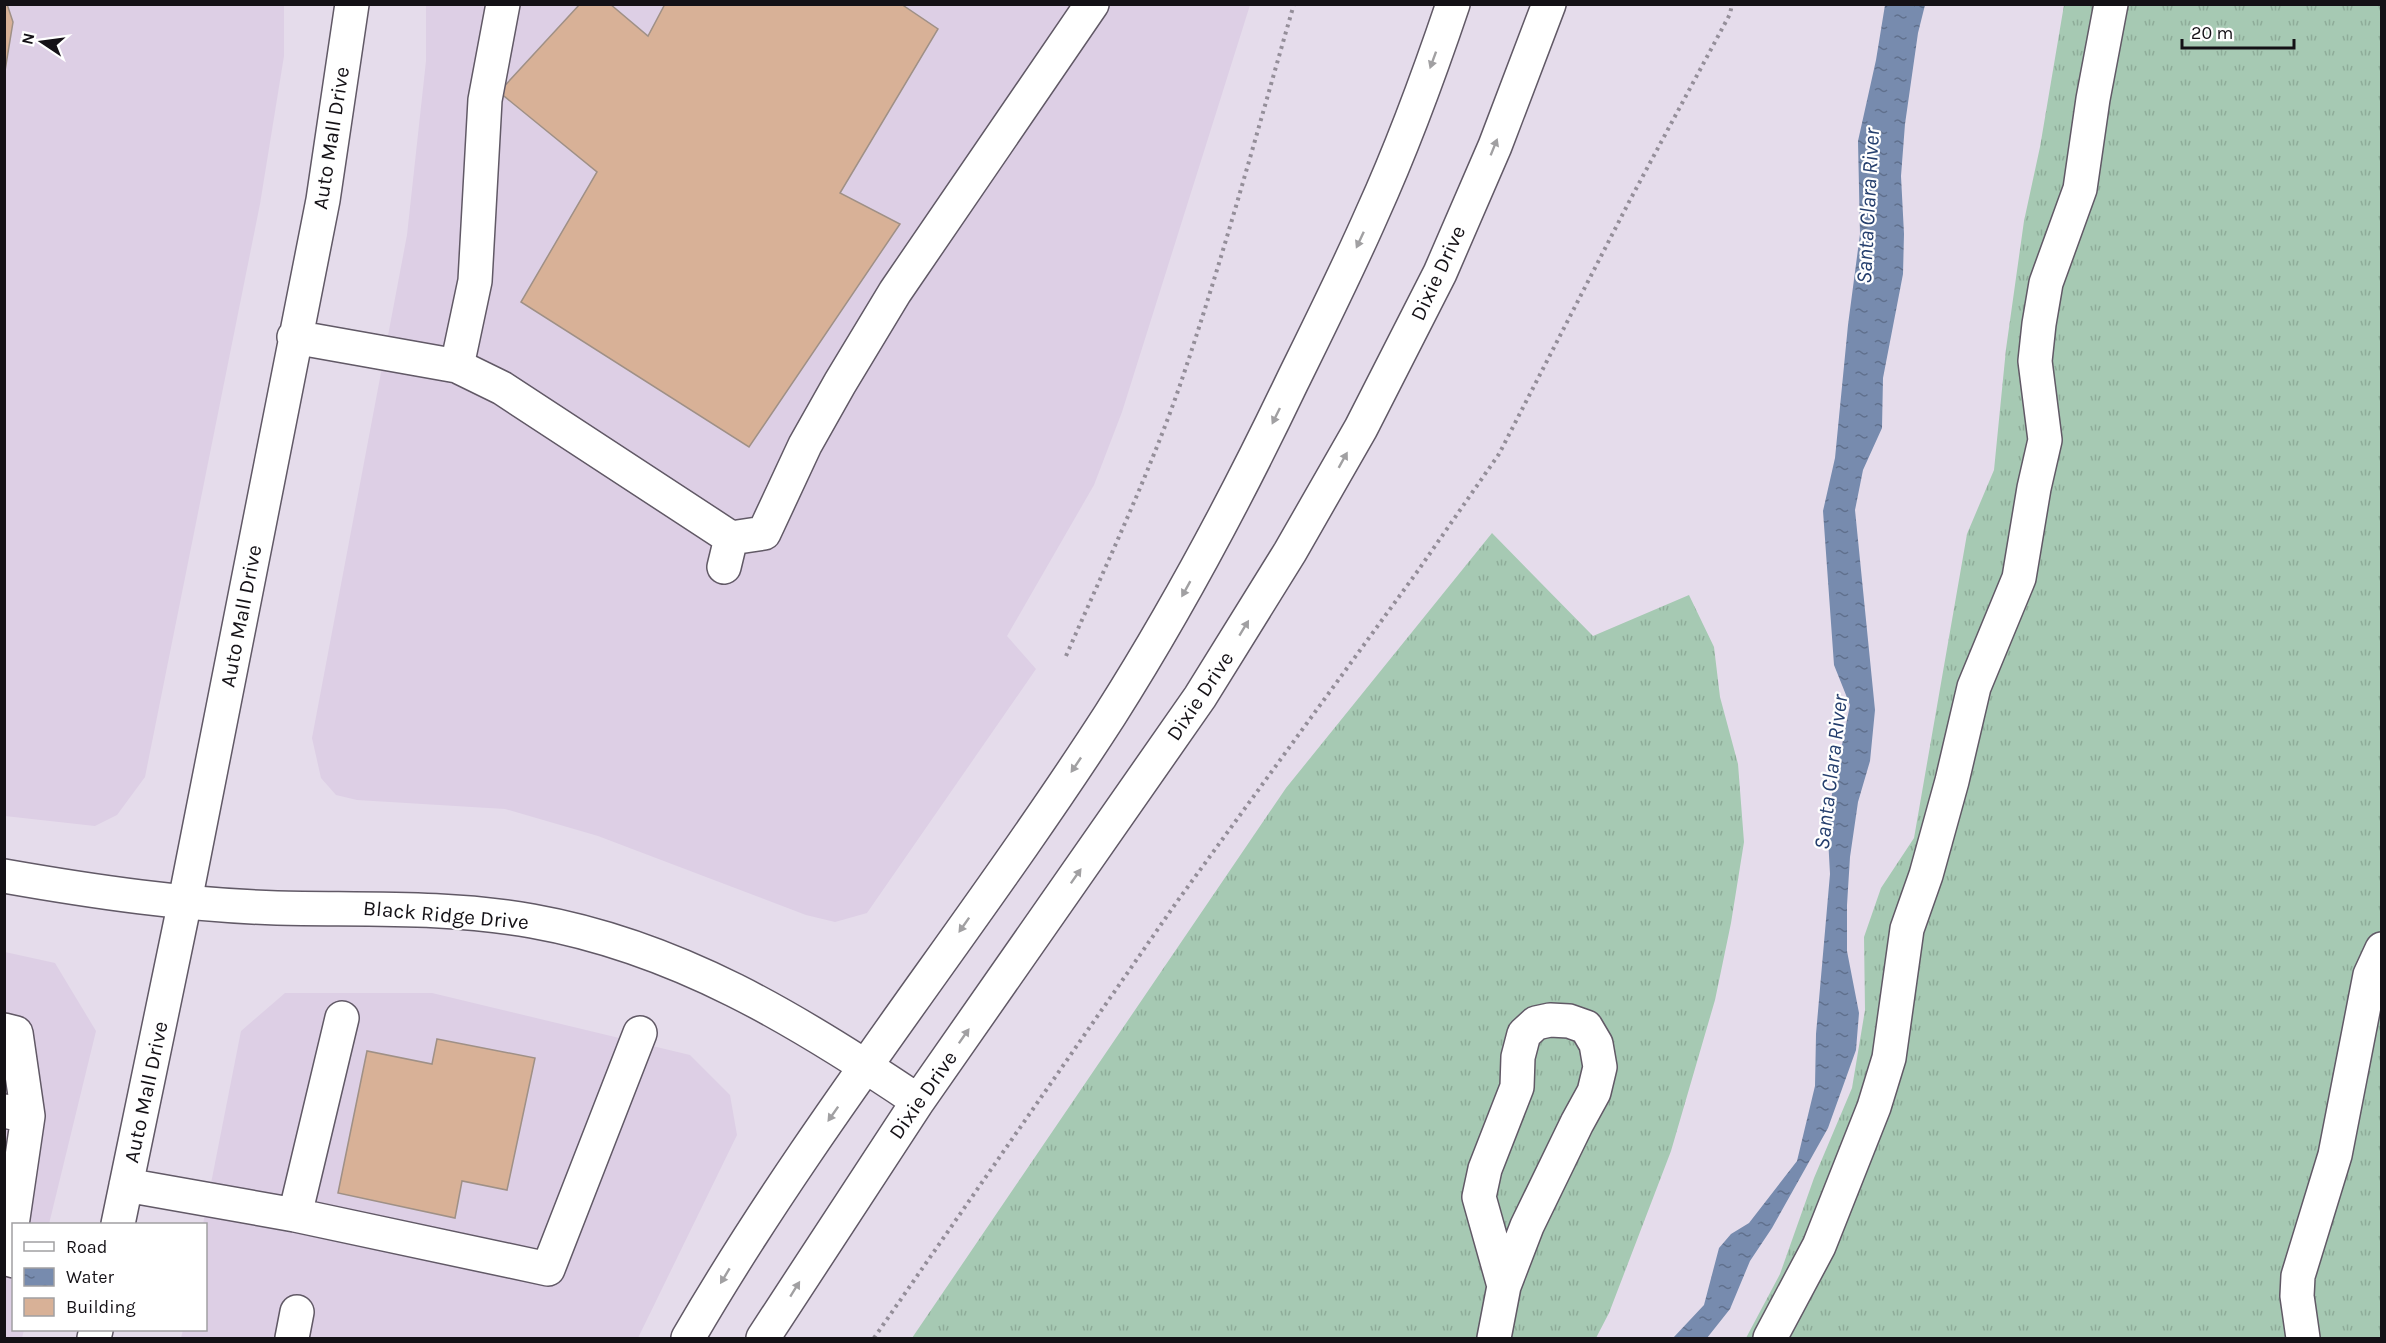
<svg xmlns="http://www.w3.org/2000/svg" width="2386" height="1343" font-family="Karla,sans-serif">
<style>
.built{fill:#ddcfe5}
.grass{fill:url(#grass-tufts)}
.water{fill:url(#water-ripples)}
.building{fill:#d8b197;stroke:#9f9086;stroke-width:1.5}
.lines{fill:none;stroke-linecap:round;stroke-linejoin:round}
.minor-casing{stroke:#615966;stroke-width:36}
.major-casing{stroke:#615966;stroke-width:36}
.path{stroke:#948e99;stroke-width:4;stroke-dasharray:3 4.5;stroke-linecap:butt}
.minor{stroke:#fff;stroke-width:33}
.major{stroke:#fff;stroke-width:33}
.oneway{fill:#a1a0a2}
.labels{text-anchor:middle;stroke-width:4.5;stroke-linejoin:round;paint-order:stroke}
.street-label{font-size:21px;fill:#141116;stroke:#fff}
.water-label{font-size:22px;font-style:italic;fill:#243e6d;stroke:#fff}
</style>
<defs>
<pattern id="grass-tufts" width="24" height="20" patternUnits="userSpaceOnUse" patternTransform="scale(1.5)"><rect width="24" height="20" fill="#a6c9b3"/><path d="M3 7l-1-3M5 7V3M7 7l1-3M15 17l-1-3M17 17v-4M19 17l1-3" fill="none" stroke="#8eac99"/></pattern>
<pattern id="water-ripples" width="26" height="14" patternUnits="userSpaceOnUse" patternTransform="scale(1.5)"><rect width="26" height="14" fill="#778bae"/><path d="M2 4q2-2 4 0t4 0M15 11q2-2 4 0t4 0" fill="none" stroke="#60708d"/></pattern>
</defs>
<rect width="100%" height="100%" fill="#e5dceb"/>
<path class="built" d="M5 5H284V56L260 204 145 777 117 815 95 826 5 816Z
M426 5H1250L1122 412 1094 485 1007 636 1036 669 867 913 835 922 806 915 598 836 505 809 357 800 336 795 321 778 312 738 407 235 426 61Z
M5 952 55 963 96 1031 49 1224H14V1330H24L22 1338H5Z
M285 993H432L690 1055 730 1095 737 1135 638 1338H181L183 1330H206V1224H203L241 1031Z"/>
<path class="grass" d="M2064 5H2381V1338H1746L1780 1274 1814 1178 1852 1088 1865 1010 1864 937 1881 888 1914 838 1967 534 1994 470 2006 349 2024 221 2040 147Z
M1492 533 1593 636 1689 595 1714 647 1720 697 1738 764 1744 842 1731 923 1715 1000 1671 1151 1609 1313 1596 1338H912L1286 788Z"/>
<path class="water" d="M1885 5H1925L1918 33 1905 124 1901 176 1904 234 1903 274 1883 378 1882 428 1863 470 1855 510 1875 710 1870 761 1858 802 1850 857 1847 905V951L1859 1013 1856 1050 1828 1128 1772 1228 1750 1261 1730 1309 1707 1338H1673L1704 1305 1719 1248 1731 1234 1749 1223 1797 1161 1815 1086 1816 1034 1830 874 1827 819 1850 705 1834 665 1823 511 1835 458 1848 325 1860 234 1858 141 1876 60Z"/>
<path class="building" d="M4 4H7L13 22 4 77Z
M580 4H610L648 36 665 4H901L938 29 840 193 900 224 749 447 521 302 597 172 499 92Z
M437 1039 535 1058 507 1190 462 1181 455 1218 338 1193 367 1051 432 1064Z"/>
<g class="lines">
<defs>
<path id="minor" d="M294 337 457 366 502 388 731 538 764 533 805 445 840 383 895 292 1092 4
M457 366 475 281 485 100 503 4
M724 567 731 538
M4 1030 16 1033 28 1116
M4 1111 28 1116 7 1259 14 1261
M126 1185 295 1215 548 1269 640 1033
M295 1215 342 1018
M118 1224 185 901 323 200 352 4
M94 1338 96 1330
M292 1338 297 1312
M1494 1338 1504 1286 1527 1226 1577 1123 1594 1092 1600 1067 1596 1044 1586 1027 1569 1021 1550 1020 1536 1023 1524 1034 1518 1057 1517 1087 1485 1169 1479 1197 1504 1286
M1770 1338 1819 1246 1874 1107 1889 1058 1907 929 1926 875 1952 781 1974 687 2019 578 2034 488 2045 440 2035 361 2039 324 2046 283 2080 189 2093 99 2111 4
M2303 1338 2297 1296 2298 1276 2335 1155 2370 975 2382 949"/>
<path id="major" d="M4 876C95 892 185 905 277 908 362 910 448 906 532 921 678 947 798 1020 918 1101
M688 1338C814 1121 974 926 1110 715 1178 608 1237 497 1292 382 1319 327 1347 271 1372 214 1403 146 1429 75 1453 4
M763 1338 918 1101 1200 697 1290 552 1361 428 1440 273 1495 146 1549 4"/>
</defs>
<use href="#minor" class="minor-casing"/>
<use href="#major" class="major-casing"/>
<path class="path" d="M1066 656C1105 567 1147 479 1179 388 1222 262 1257 132 1294 4
M874 1338 1176 903 1417 572 1499 454 1630 200 1730 14 1732 4"/>
<use href="#minor" class="minor"/>
<use href="#major" class="major"/>
</g>
<defs><path id="oneway-solid" d="M-6-.8H1V-3.2L6.5 0L1 3.2V.8H-6Z" transform="scale(1.5)"/></defs>
<g class="oneway">
<use href="#oneway-solid" transform="translate(1433 60) rotate(110)"/>
<use href="#oneway-solid" transform="translate(1494 147) rotate(-68)"/>
<use href="#oneway-solid" transform="translate(1360 240) rotate(115)"/>
<use href="#oneway-solid" transform="translate(1276 416) rotate(116)"/>
<use href="#oneway-solid" transform="translate(1343 460) rotate(-61)"/>
<use href="#oneway-solid" transform="translate(1186 589) rotate(119)"/>
<use href="#oneway-solid" transform="translate(1244 628) rotate(-59)"/>
<use href="#oneway-solid" transform="translate(1076 765) rotate(124)"/>
<use href="#oneway-solid" transform="translate(1076 876) rotate(-55)"/>
<use href="#oneway-solid" transform="translate(964 925) rotate(125)"/>
<use href="#oneway-solid" transform="translate(964 1036) rotate(-55)"/>
<use href="#oneway-solid" transform="translate(833 1114) rotate(125)"/>
<use href="#oneway-solid" transform="translate(725 1276) rotate(121)"/>
<use href="#oneway-solid" transform="translate(795 1289) rotate(-58)"/>
</g>
<g class="labels">
<g class="street-label">
<text transform="translate(331 138) rotate(-81)" y="7">Auto Mall Drive</text>
<text transform="translate(1438 273) rotate(-65)" y="7">Dixie Drive</text>
<text transform="translate(241 616) rotate(-79)" y="7">Auto Mall Drive</text>
<text transform="translate(1200 696) rotate(-56)" y="7">Dixie Drive</text>
<text transform="translate(446 915) rotate(5)" y="7">Black Ridge Drive</text>
<text transform="translate(146 1092) rotate(-78)" y="7">Auto Mall Drive</text>
<text transform="translate(923 1095) rotate(-55)" y="7">Dixie Drive</text>
</g>
<g class="water-label">
<text transform="translate(1867 206) rotate(-87)" y="8">Santa Clara River</text>
<text transform="translate(1830 772) rotate(-83)" y="8">Santa Clara River</text>
</g>
</g>
<rect width="2386" height="1343" fill="none" stroke="#141116" stroke-width="12"/>
<rect x="12" y="1223" width="195" height="108" fill="#ffffff" stroke="#a1a0a2" stroke-width="1.5"/>
<rect x="24" y="1242" width="30" height="9" fill="#ffffff" stroke="#a1a0a2" stroke-width="1.5"/>
<text x="66" y="1253" font-size="18" fill="#141116">Road</text>
<rect x="24" y="1268" width="30" height="18" fill="url(#water-ripples)" stroke="#a1a0a2" stroke-width="1.5"/>
<text x="66" y="1283" font-size="18" fill="#141116">Water</text>
<rect x="24" y="1298" width="30" height="18" fill="#d8b197" stroke="#a1a0a2" stroke-width="1.5"/>
<text x="66" y="1313" font-size="18" fill="#141116">Building</text>
<g transform="translate(42 42) rotate(283)" stroke="#ffffff" stroke-width="4.5" paint-order="stroke">
<path d="M0-4.5L10 22L0 15L-10 22Z" fill="#141116"/>
<text y="-9" font-size="16" font-weight="bold" text-anchor="middle" fill="#141116">N</text>
</g>
<path d="M2182 39v9h112v-9" fill="none" stroke="#141116" stroke-width="3"/>
<text x="2191" y="39" font-size="18" fill="#141116" stroke="#ffffff" stroke-width="4.5" paint-order="stroke">20 m</text>
</svg>
